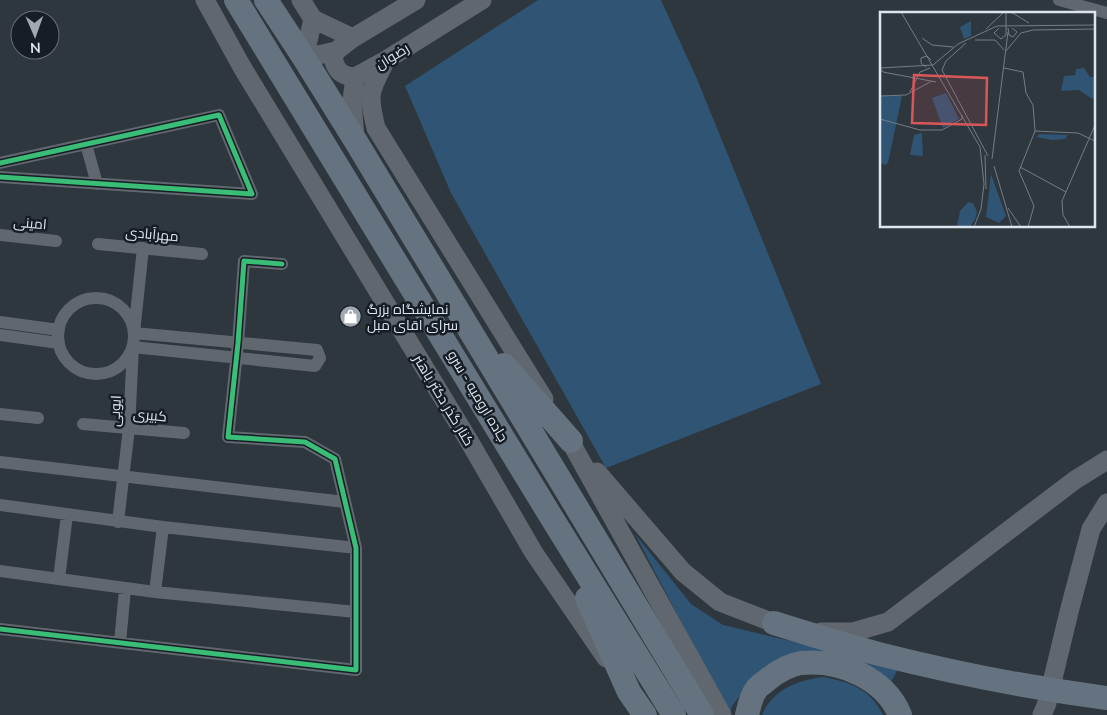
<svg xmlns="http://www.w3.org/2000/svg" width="1107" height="715" font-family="Mulish,Cairo,sans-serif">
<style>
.green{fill:#305474}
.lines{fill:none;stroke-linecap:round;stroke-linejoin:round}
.street{stroke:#61676e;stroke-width:12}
.secondary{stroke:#61676e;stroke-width:19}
.highway{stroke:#65727f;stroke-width:24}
.cycleway-casing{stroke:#161d24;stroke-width:8}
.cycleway{stroke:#3abd76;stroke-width:5}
.labels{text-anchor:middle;stroke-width:5;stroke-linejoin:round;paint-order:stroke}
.street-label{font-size:14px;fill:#dde6f0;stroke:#161d24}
.poi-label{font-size:14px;fill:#dde6f0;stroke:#161d24;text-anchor:start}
.inset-road{fill:none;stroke:#747c85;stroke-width:1}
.view{fill:#d8585a;fill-opacity:0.15;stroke:#d8585a;stroke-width:2.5}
.inset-edge{fill:none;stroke:#dde6f0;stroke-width:2.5}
</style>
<rect width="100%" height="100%" fill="#2e363e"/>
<path class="green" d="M538 0H661L697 79 821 384 606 468 451 193 405 86Z
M635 534 691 604 723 625 899 667 890 684 857 665 750 683 732 706 730 715Z
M822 677C848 681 871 689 883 715H762C773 689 797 681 822 677Z"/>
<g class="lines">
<path class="street" d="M1059 0 1107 13
M86 144 97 184
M0 163 219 115 252 194 0 177
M0 235 56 241
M98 244 202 254
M58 336a38 38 0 1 1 76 0a38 38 0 1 1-76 0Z
M0 322 59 330
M0 335 59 343
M0 414 38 418
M83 424 184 433
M0 462 345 502
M0 505 163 527 155 592 59 579 67 515
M118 522 129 428 133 347 315 366 320 358 317 350 134 333 143 248
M163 527 356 548
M0 571 59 579
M155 592 356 612
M0 629 356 670V548L335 459 305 442 228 437 238 343 244 261 282 264
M120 643 125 589"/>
<path class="secondary" d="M205 0 242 67 469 441 534 553 606 658
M301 0 313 19 353 38
M313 19 304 58 336 51 353 38 416 0
M336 51 333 59C337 72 342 76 355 77
M386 60C370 91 367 92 376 128L544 399
M355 139 352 100 355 77 386 60 482 0
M564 430 722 715
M597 472 683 572 720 602 774 623 787 626
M821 632H853L888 622 1075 480 1107 460
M1042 715 1047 703 1070 608 1091 529 1107 503"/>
<path class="highway" d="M236 0 550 515 674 715
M266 0 304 58 355 140 702 715
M504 365 571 441
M587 598 629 692 645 715
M774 623C809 634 844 645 879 654 954 673 1031 688 1107 698
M747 715C749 707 751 696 756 690 758 686 764 683 767 680 777 672 788 665 801 663 839 659 885 678 900 715"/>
<defs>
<path id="cycleway" d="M0 163 219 115 252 194 0 177
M0 629 356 670V548L335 459 305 442 228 437 238 343 244 261 282 264"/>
</defs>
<use href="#cycleway" class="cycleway-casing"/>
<use href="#cycleway" class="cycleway"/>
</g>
<defs>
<symbol id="shop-disc" viewBox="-11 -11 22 22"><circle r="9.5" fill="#a0a8b2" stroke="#161d24"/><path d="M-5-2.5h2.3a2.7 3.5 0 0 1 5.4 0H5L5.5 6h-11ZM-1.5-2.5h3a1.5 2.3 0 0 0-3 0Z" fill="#fff"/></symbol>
</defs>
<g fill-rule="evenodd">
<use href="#shop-disc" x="338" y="304" width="25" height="25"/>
</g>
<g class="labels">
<g class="street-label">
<text transform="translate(392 56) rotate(-31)" y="5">رضوان</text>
<text transform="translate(30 223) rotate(5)" y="5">امینی</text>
<text transform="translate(152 234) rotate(5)" y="5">مهرآبادی</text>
<text transform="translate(478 396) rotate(59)" y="5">جاده ارومیه - سرو</text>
<text transform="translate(444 400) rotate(59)" y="5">کنار گذر دکتر باهنر</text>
<text transform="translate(115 411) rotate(-87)" y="5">ایوبی</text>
<text transform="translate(150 415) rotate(5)" y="5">کبیری</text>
</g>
<g class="poi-label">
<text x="367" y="314">نمایشگاه بزرگ<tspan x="367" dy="16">سرای اقای مبل</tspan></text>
</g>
</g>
<g transform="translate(880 12)">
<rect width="215" height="215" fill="#2e363e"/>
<path d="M91 9V24L84 27 80 15ZM204 56 210 65H215V85L212 87 199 78 181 79 184 64 195 63 196 57ZM66 81 79 107 63 116 52 86ZM0 84H22L8 151 5 153 0 151ZM42 121 43 144 30 143 34 123ZM160 122 188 123 185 127 172 128 156 125ZM111 162 126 204 119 211 106 205ZM88 190 93 191 97 200 95 207 90 215 77 214 80 199Z" fill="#305474"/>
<path class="inset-road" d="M21 0 100 135 104 172 101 197 94 215M131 0 149 11M119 16 114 21 121 27 126 23V0M128 16 129 23 133 25 137 20 132 16M106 17 124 0M153 18 215 17M42 26 52 33 73 35M95 28H115L124 38M86 31 66 49 62 58 108 144M126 39 141 21 153 18M46 55 41 51V46L47 44 51 48M124 56 143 60 146 81 153 93 155 119 139 159 154 194 148 215M56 70 3 60 0 56 53 53 78 32 117 14 215 13M30 80 40 60 50 56M0 84 26 83 52 69M0 107 40 118H62L82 107V103M155 119 198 121 215 129M105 143 106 177M112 147 128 20M114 154 132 215M140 155 186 180M128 196 141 215M190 215 183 203 182 189 215 113"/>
<path class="view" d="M34 63 107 66 106 113 32 111Z"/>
<rect width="215" height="215" class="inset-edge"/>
</g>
<g transform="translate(35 35) rotate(178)"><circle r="24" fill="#161d24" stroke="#666d76"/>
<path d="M0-4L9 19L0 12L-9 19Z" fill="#a0a8b2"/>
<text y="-8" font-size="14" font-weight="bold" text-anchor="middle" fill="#dde6f0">N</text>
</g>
</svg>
